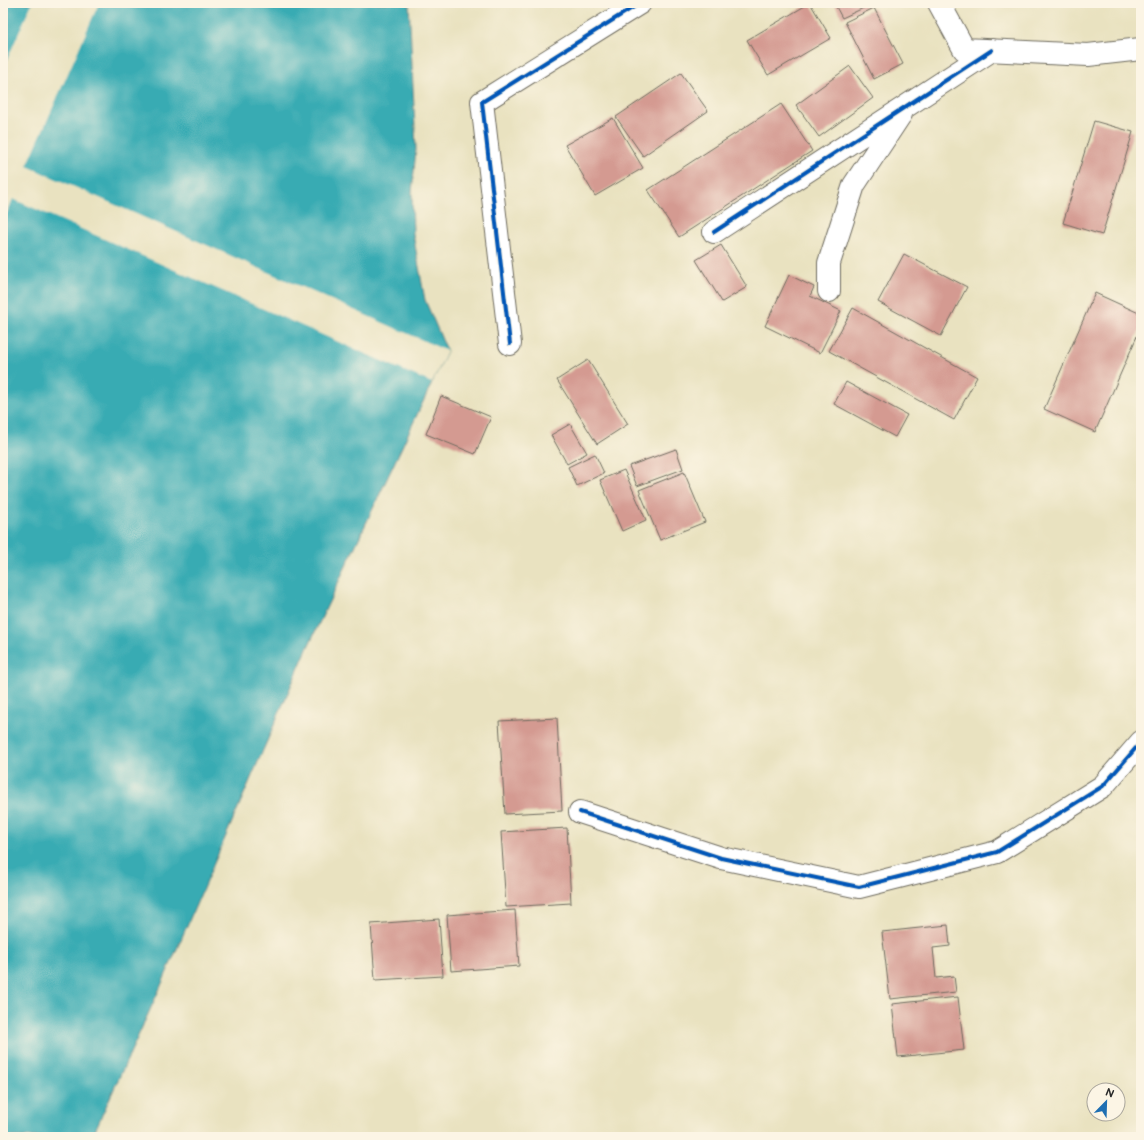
<svg xmlns="http://www.w3.org/2000/svg" width="1144" height="1140" font-family="'Balsamiq Sans',sans-serif">
<style>
.water{fill:#39abb3;stroke:#326b6f}
.pier{fill:#e9e2c0}
.building{fill:#d49a91}
.lines{fill:none;stroke-linecap:round;stroke-linejoin:round}
.minor-casing{stroke:#6e6b5f;stroke-width:24}
.minor{stroke:#fff;stroke-width:22}
.cycleway-casing{stroke:#fcf5e5;stroke-width:6}
.cycleway{stroke:#0057b8;stroke-width:4}
</style>
<rect width="100%" height="100%" fill="#fcf5e5"/>
<filter id="ink" filterUnits="userSpaceOnUse"><feTurbulence type="fractalNoise" baseFrequency=".025" numOctaves="2"/><feDisplacementMap in="SourceGraphic" scale="8" xChannelSelector="R" yChannelSelector="G"/><feConvolveMatrix kernelMatrix="1 2 1 2 8 2 1 2 1" color-interpolation-filters="sRGB"/></filter>
<filter id="wash" filterUnits="userSpaceOnUse"><feTurbulence type="fractalNoise" baseFrequency=".012" numOctaves="4" result="noise"/><feDisplacementMap in="SourceGraphic" scale="16" xChannelSelector="R" yChannelSelector="G"/><feGaussianBlur stdDeviation="0.9" result="paint"/><feColorMatrix in="noise" values="0 0 0 0 0 0 0 0 0 0 0 0 0 0 0 0 0 1.4 0 .05"/><feComposite in="paint" operator="in"/></filter>
<g filter="url(#wash)">
<rect width="100%" height="100%" fill="#e9e2c0"/>
<path class="water" d="M3 3H409L416 149 412 193 413 234 425 300 447 351 307 649 160 988 92 1137H3Z"/>
<path class="pier" d="M32 3H99L27 166 447 351 432 383 13 199 3 221V69Z"/>
<g id="blocks">
<path class="building" d="M810 3 831 38 768 75 747 40Z
M834 3H871L872 4 842 18Z
M874 8 903 64 874 79 845 22Z
M850 66 873 98 819 137 796 105Z
M681 73 708 111 643 156 616 117Z
M781 104 812 151 679 237 648 190Z
M613 118 643 168 595 196 565 145Z
M1094 121 1133 132 1102 235 1063 223Z
M721 245 747 287 722 302 696 260Z
M904 254 967 287 941 336 878 302Z
M789 275 814 287 810 296 841 311 820 353 765 326Z
M1095 293 1141 314V327L1095 432 1044 409Z
M853 308 977 377 954 420 829 351Z
M588 360 628 424 597 444 557 380Z
M846 382 907 415 895 437 834 404Z
M441 396 491 417 475 454 426 434Z
M570 424 587 453 567 464 551 435Z
M676 449 683 469 637 486 629 466Z
M595 454 604 473 577 486 568 467Z
M624 470 646 520 622 531 600 480Z
M684 472 705 522 660 540 639 490Z
M557 718 562 811 505 814 499 721Z
M567 828 571 903 506 907 501 832Z
M515 910 519 966 451 971 447 915Z
M439 919 443 976 375 980 371 924Z
M948 925 950 946 933 948 936 978 954 976 956 992 890 999 882 932Z
M958 997 964 1050 898 1057 892 1004Z"/>
</g>
</g>
<g filter="url(#ink)">
<use href="#blocks" fill-opacity="0" stroke="#6e6b5f" stroke-width="1"/>
<g class="lines">
<defs>
<path id="minor" d="M939 3 964 49 1088 55 1141 49
M714 232 992 50
M829 291V263L854 185 901 114
M510 344 482 102 640 3
M580 812 721 858 859 887 997 852 1103 786 1141 742"/>
</defs>
<use href="#minor" class="minor-casing"/>
<use href="#minor" class="minor"/>
<defs>
<path id="cycleway" d="M714 232 992 50
M510 344 482 102 640 3
M580 812 721 858 859 887 997 852 1103 786 1141 742"/>
</defs>
<use href="#cycleway" class="cycleway-casing"/>
<use href="#cycleway" class="cycleway"/>
</g>
</g>
<rect width="1144" height="1140" fill="none" stroke="#fcf5e5" stroke-width="16"/>
<g transform="translate(1106 1102) rotate(23)"><circle r="19" fill="#fcf5e5" stroke="#a8a49b"/>
<path d="M0-3L7 15L0 10L-7 15Z" fill="#1f6fb2"/>
<text y="-6" font-size="11" font-weight="bold" text-anchor="middle" fill="#2b2b2b">N</text>
</g>
</svg>
